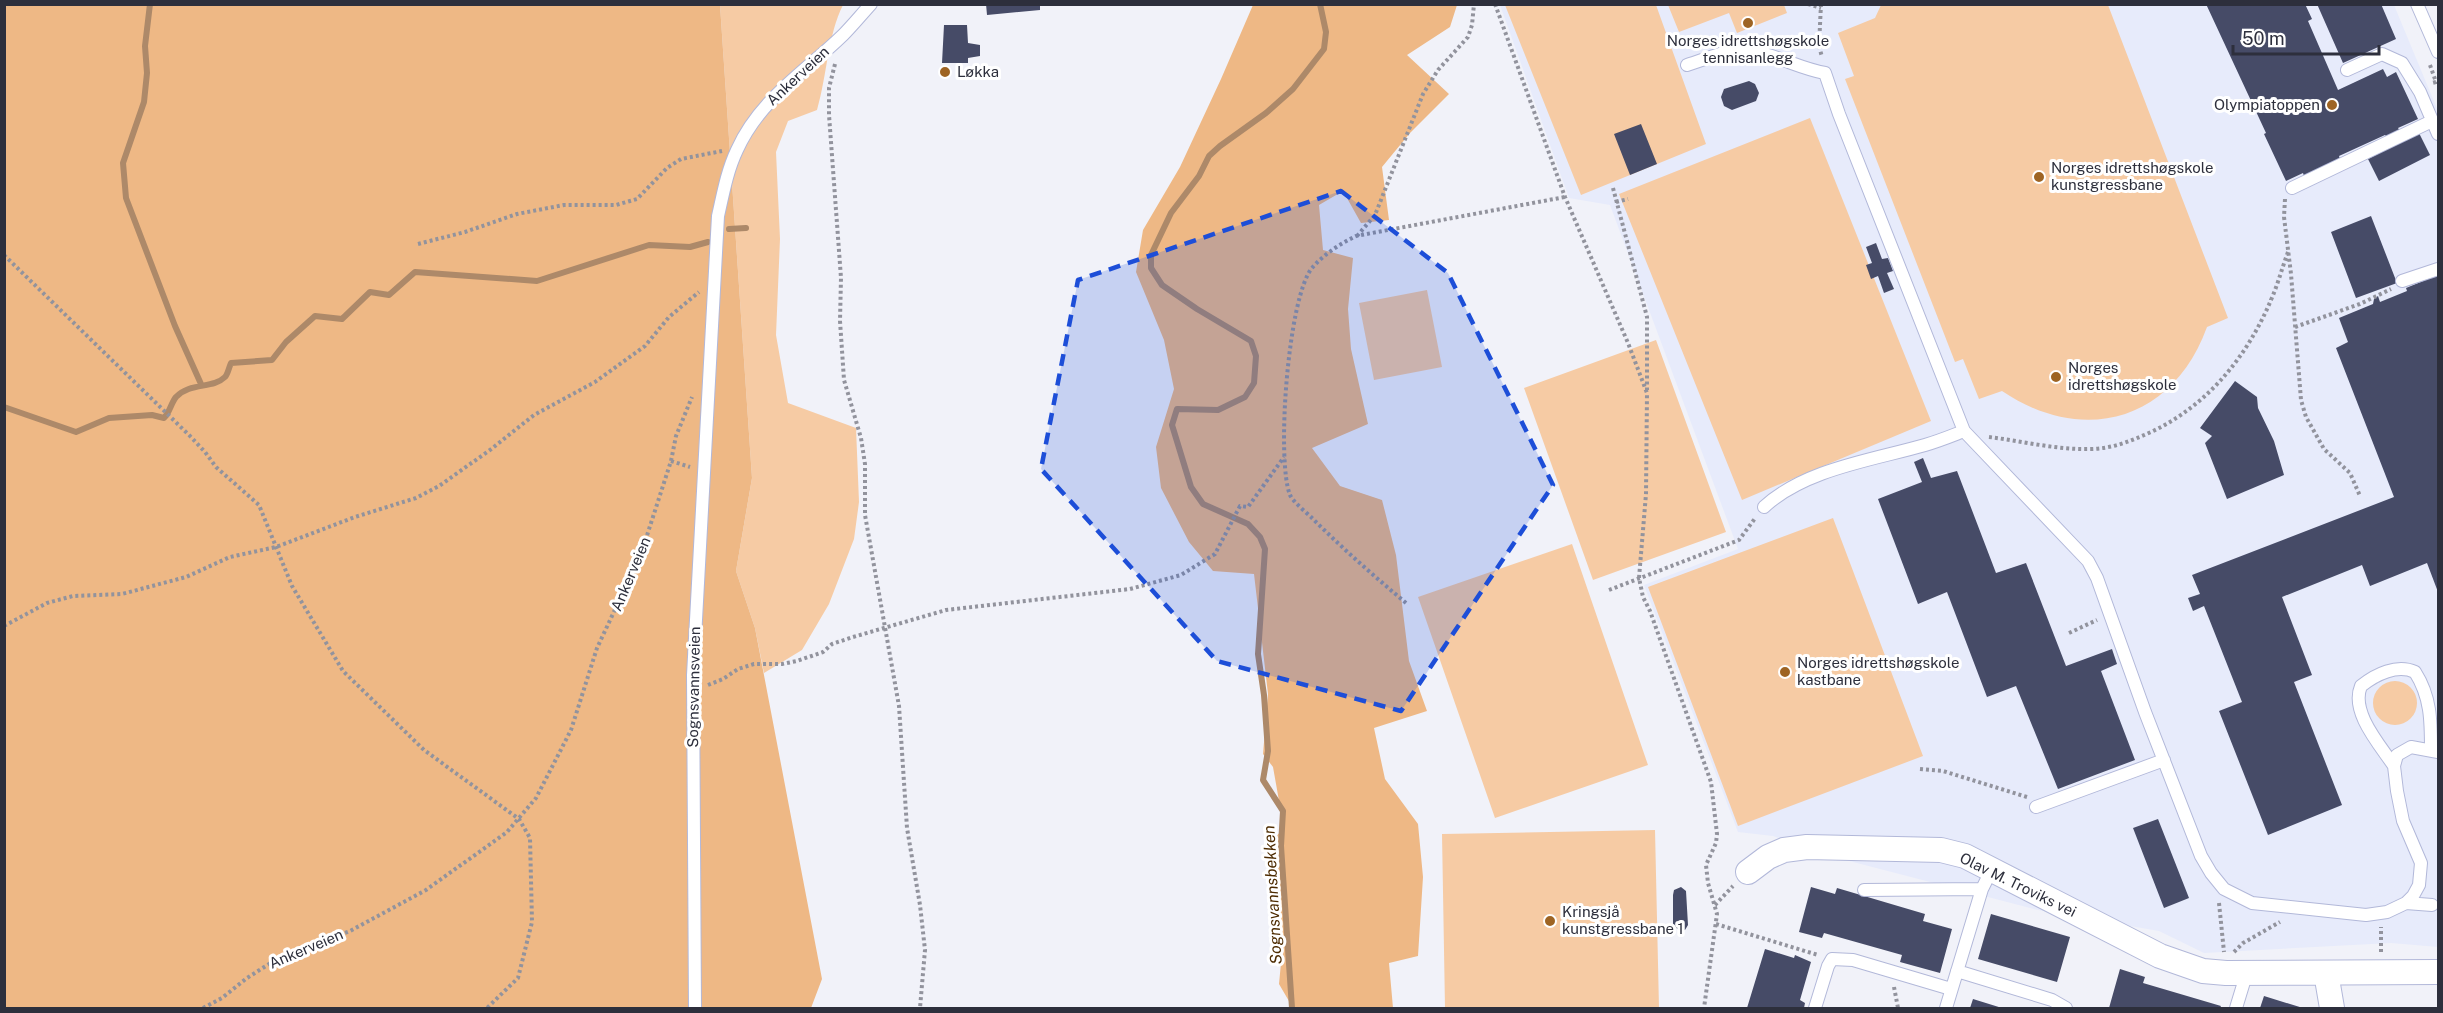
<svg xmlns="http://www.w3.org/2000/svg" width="2443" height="1013" font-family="'Public Sans',sans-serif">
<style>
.built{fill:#e7ebfb}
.green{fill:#f6cba4}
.forest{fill:#eeb885}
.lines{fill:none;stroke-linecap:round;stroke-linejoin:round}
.stream{stroke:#ad8969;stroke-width:6}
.building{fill:#464b67}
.lane-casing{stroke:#b2b8d9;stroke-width:14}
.street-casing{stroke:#b2b8d9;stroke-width:26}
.path{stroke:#92939d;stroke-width:4;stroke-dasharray:3 3;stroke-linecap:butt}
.lane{stroke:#fff;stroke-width:12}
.street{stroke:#fff;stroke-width:24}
.marked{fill:#1d4ed8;fill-opacity:0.2;stroke:#1d4ed8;stroke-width:4.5;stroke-dasharray:12 8;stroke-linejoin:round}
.poi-dot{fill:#9e6423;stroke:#fff;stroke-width:2}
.labels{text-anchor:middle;stroke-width:6;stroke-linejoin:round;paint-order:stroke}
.poi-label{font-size:15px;fill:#2d2f3c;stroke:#fff;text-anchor:start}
.street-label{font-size:15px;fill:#2d2f3c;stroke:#fff}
.water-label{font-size:16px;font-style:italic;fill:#4d2b01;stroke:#fff}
</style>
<rect width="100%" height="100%" fill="#f1f2f9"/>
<path class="built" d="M1500,5H2394L2438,111V947L2391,943L2204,953L2159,931L2038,910L1830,856L1773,836L1738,832L1644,585L1738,549L1610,205L1569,198Z"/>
<path class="green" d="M720,5H843C828,34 827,76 817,110L788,121L776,152L780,239L776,335L788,403L856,428L859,502L854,539L829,604L802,650L764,673L755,628L736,571L752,478Z
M1505,5H1656L1706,144L1581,195Z
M1668,5H1784L1787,13L1737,33L1729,13L1679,32Z
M1881,5H2108L2228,318L2207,327C2173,421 2083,446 2002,391L1979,399L1963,359L1955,362L1845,79L1854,76L1838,33L1875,18Z
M1810,118L1931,421L1742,500L1619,194Z
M1427,290L1442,367L1374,380L1359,303Z
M1656,340L1726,532L1593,580L1524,388Z
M1833,518L1923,756L1738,826L1648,587Z
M1572,544L1648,765L1495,818L1418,597Z
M2373 703a22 22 0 1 1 44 0a22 22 0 1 1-44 0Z
M1655,830L1659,1008H1445L1442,834Z"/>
<path class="forest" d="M5,5H720L752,478L736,571L755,628L822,979L811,1008H5Z
M1253,5H1457L1450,27L1407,55L1449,94L1410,133L1382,167L1389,220L1361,223L1343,191L1319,205L1323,250L1353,258L1348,309L1351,349L1368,424L1312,448L1340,486L1382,500L1396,555L1409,661L1427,711L1374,728L1385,779L1418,824L1423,877L1418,956L1389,963L1393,1008H1293L1279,984L1283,942L1269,842L1284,829L1273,767L1263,754L1268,694L1254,574L1213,571L1189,542L1161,488L1156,447L1174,389L1164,340L1136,272L1143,230L1180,167L1221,79Z"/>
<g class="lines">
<path class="stream" d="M150,4L145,46L147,73L144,102L123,163L126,198L175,326L201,384
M729,229L746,228
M4,407L76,432L109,418L152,415L164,418C170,412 171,403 176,397C190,382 213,389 225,377C228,374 229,367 231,363L272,360L286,342L315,316L342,319L370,292L389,295L415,272L537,281L649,245L690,247L708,242
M1292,1008L1281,846L1283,811L1263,780L1268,751L1264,695L1258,654L1265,549L1260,537L1248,524L1203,504L1191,487L1172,425L1177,409L1218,410L1245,397L1254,383L1256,356L1251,341L1197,309L1162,285L1151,268V255L1171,213L1199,176L1209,156L1220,146L1266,113L1293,89L1324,49L1326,32L1320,4"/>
</g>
<path class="building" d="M986,4H1040V10L987,15Z
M2206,4H2305L2312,19L2308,21L2338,90L2383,69L2387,77L2396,72L2418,119L2398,128L2400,131L2387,137L2385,135L2339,156L2340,159L2304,176L2303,173L2286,181L2264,134L2266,133Z
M2317,4H2381L2396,39L2343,63Z
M944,25H967L968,43L980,45V56L968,58V63H942Z
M1749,81L1755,84L1759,93L1756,101L1732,110L1724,106L1721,97L1724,89Z
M1641,124L1657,164L1630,175L1614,134Z
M2419,133L2430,155L2379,181L2368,159Z
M2371,216L2397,283L2356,298L2331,232Z
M1876,243L1882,259L1888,258L1893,271L1887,273L1894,289L1884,293L1878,276L1871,279L1866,265L1872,263L1866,247Z
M2438,275V592L2427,563L2370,586L2362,565L2282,597L2312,675L2294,682L2342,805L2268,835L2219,711L2242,702L2204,606L2193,611L2188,598L2200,594L2192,575L2394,497L2336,348L2348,342L2339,318L2373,304L2374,299L2378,296L2380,302L2407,291L2406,288Z
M2235,381L2257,397L2258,408L2274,441L2284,475L2227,499L2205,443L2212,436L2200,428Z
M1923,458L1931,478L1957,471L1996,573L2026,563L2066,666L2112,649L2117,664L2101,671L2135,760L2058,789L2016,686L1987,697L1947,592L1918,604L1878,499L1922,482L1914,462Z
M2158,819L2189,898L2164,908L2133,828Z
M1681,887L1686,891L1688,925L1685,930L1680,931L1673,925V895L1674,890Z
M1811,887L1835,894L1837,888L1925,914L1923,921L1952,929L1940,973L1900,962L1902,955L1824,933L1822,938L1799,932Z
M1991,914L2070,937L2057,982L1978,959Z
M1765,949L1794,958L1795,955L1811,962L1800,1000L1805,1003L1804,1008H1747Z
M2120,969L2145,977L2143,983L2221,1006L2220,1008H2109Z
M2264,996L2303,1008H2260Z
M1973,999L2002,1008H1970Z"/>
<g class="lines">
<defs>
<path id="lane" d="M2417,4L2438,52
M1687,65C1704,60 1725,50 1742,50C1772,52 1797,68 1825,73L1839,114L1964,431L2088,561L2097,578L2145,712L2201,856L2211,873L2224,889L2252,903L2366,915L2387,912L2406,903L2413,896L2419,885L2421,863L2403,821L2397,791L2394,766L2397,755L2411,747L2438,752
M2347,70L2382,54L2402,63L2420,92L2438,134
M2292,188L2432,121
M2402,281L2438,269
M1764,507C1805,469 1873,460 1925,445C1939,441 1951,436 1964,431
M2394,766C2380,745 2350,712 2361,686C2376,674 2397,664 2415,672C2431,697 2431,721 2431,750
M2036,807L2164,760
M1864,890L1982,889
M2406,903L2432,905
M1957,971L2052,1000L2066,1008
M695,1008L693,675L718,216C723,194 727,171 737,150C760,99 805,72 843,35C852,26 861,15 871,4
M1815,1008L1828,966L1832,959L1853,960L1951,989
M1946,1008L1982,889L1991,871
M2236,1008L2247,972"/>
<path id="street" d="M1748,872L1768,857L1784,850L1807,847L1941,850L1965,856L2160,956L2203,971L2226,973L2438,972
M2326,973L2332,1008"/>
</defs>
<use href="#lane" class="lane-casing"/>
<use href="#street" class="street-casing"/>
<path class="path" d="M1495,4L1565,197L1628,343L1647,393L1646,494L1639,578L1643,597L1650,611L1711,782L1717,834L1716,843L1706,865L1708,883L1717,914L1704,1008
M1808,4L1821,8
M1821,4L1819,46L1822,57
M835,64L829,88V115L841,278L840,321L844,380L861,438L865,464V515L899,706L907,828L920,905L925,950L920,1008
M2430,65L2436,82L2432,83
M1613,188L1647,317V390
M2285,199L2284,217L2291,274L2301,400L2306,417L2324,449L2350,473L2360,496
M1616,202L1628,199
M1357,236L1375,215L1423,94L1438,70L1468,37L1472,25L1474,4
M418,244L465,232L517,214L564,205H616L637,199L667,168L681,159L722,151
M4,255L190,436L205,452L216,467L259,505L292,586L343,671L424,750L519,819L530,838L532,922L518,978L487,1008
M2295,327L2360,304L2391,289
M1989,437C2022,441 2057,450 2089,449C2112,449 2131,441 2151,432C2207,406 2247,357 2271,300C2278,284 2282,268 2288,252
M671,461L690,467
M1609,590L1739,540L1756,517
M1406,603C1374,576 1342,548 1312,518C1305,511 1294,503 1290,495C1276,460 1288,297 1312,268C1324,254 1340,244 1356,236L1565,197
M4,626L47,603L73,596L122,594L186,577L230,557L276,547L355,517L416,498L439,486L490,450L534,415L595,382L645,346L669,317L699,292
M2069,633L2097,620
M708,685L723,679L738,669L754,664H782L797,661L823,652L832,644L853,637L946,610L1130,589L1181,575L1215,554L1240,506L1248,507L1284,457
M1920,769L1943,771L2027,797
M2219,903L2224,952
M1715,905L1733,886
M1716,924L1818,955
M2234,952L2243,943L2280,922
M2381,952V927
M1894,987L1898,1008
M203,1008L222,998L247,978L280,957L350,931L426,890L507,832L536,798L571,730L597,648L641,554L671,461L676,436L692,397"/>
<use href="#lane" class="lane"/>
<use href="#street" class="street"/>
</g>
<path class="marked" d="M1341,191L1448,273L1553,485L1401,711L1217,661L1041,469L1078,280Z"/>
<g class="poi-dot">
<circle cx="1748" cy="23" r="6"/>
<circle cx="945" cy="72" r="6"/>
<circle cx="2332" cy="105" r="6"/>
<circle cx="2039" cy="177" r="6"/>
<circle cx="2056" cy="377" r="6"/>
<circle cx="1785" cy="672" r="6"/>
<circle cx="1550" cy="921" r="6"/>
</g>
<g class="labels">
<g class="poi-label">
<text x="1748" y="46" text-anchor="middle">Norges idrettshøgskole<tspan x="1748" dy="17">tennisanlegg</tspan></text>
<text x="957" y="77">Løkka</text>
<text x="2320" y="110" text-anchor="end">Olympiatoppen</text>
<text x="2051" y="173">Norges idrettshøgskole<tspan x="2051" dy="17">kunstgressbane</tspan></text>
<text x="2068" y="373">Norges<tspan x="2068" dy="17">idrettshøgskole</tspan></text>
<text x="1797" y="668">Norges idrettshøgskole<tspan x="1797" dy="17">kastbane</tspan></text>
<text x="1562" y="917">Kringsjå<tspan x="1562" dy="17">kunstgressbane 1</tspan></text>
</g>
<g class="street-label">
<text transform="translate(798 76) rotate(-43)" y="5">Ankerveien</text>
<text transform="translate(631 574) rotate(-67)" y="5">Ankerveien</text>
<text transform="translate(694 687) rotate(-89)" y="5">Sognsvannsveien</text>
<text transform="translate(2018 885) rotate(26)" y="5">Olav M. Troviks vei</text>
<text transform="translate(306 949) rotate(-23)" y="5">Ankerveien</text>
</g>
<g class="water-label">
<text transform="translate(1272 895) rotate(-93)" y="6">Sognsvannsbekken</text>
</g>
</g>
<rect width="2443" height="1013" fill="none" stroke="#2d2f3c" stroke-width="12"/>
<path d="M2233 45v9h146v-9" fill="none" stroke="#2d2f3c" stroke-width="3"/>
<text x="2242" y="45" font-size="18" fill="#2d2f3c" stroke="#ffffff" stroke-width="4.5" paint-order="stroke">50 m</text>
</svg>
